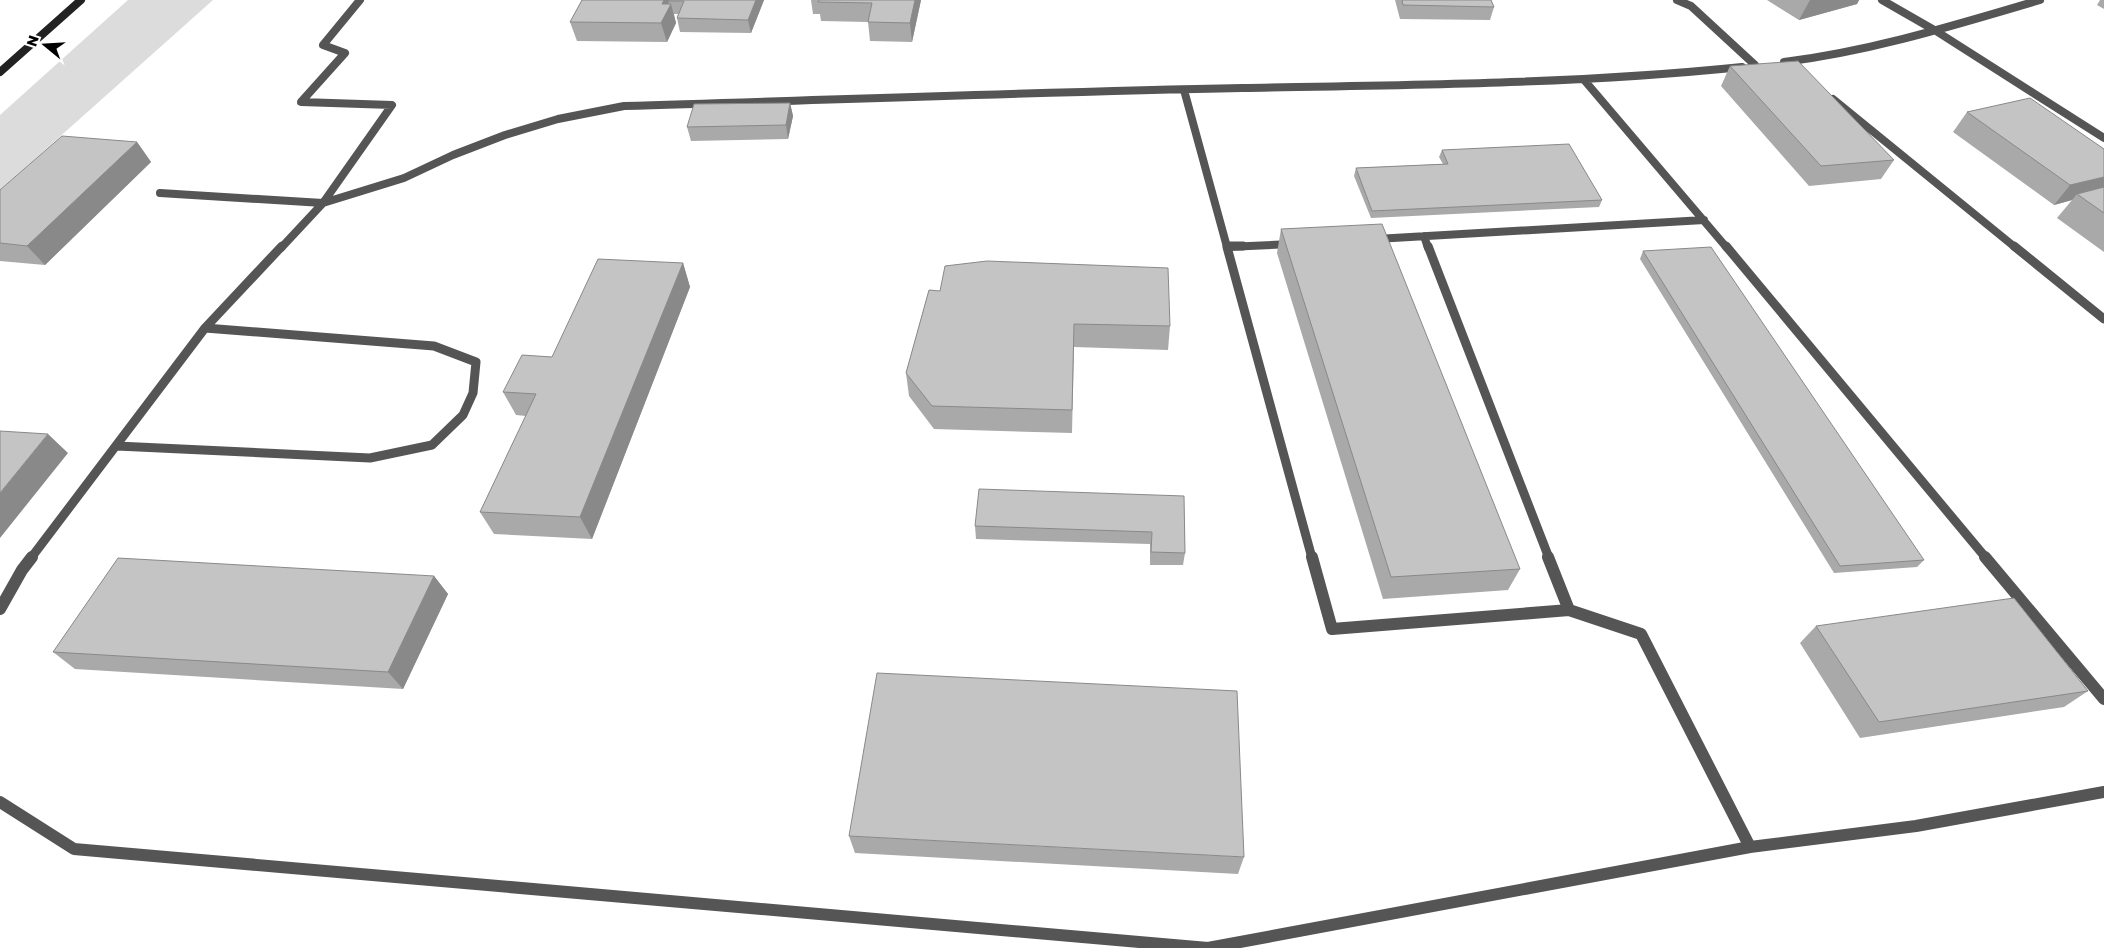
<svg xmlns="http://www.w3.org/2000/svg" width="2104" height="948" font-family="'Golos Text',sans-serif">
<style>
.green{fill:#dcdcdc}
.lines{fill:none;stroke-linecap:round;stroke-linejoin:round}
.lane-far2{stroke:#555;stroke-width:8}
.lane-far1{stroke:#555;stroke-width:9}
.lane{stroke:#555;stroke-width:12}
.secondary{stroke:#222;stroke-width:8}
.wall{fill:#a9a9a9}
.shaded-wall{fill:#898989}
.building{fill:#c4c4c4;stroke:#898989}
</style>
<rect width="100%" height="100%" fill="#fff"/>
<path class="green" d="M128,0H213L0,190V115Z"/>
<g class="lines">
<path class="lane-far2" d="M1677,0L1691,6L1755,65
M1882,0L1936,31L2104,138
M1784,62C1872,51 1955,25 2040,0
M1585,81L1727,248
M1184,90L1227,247L1291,244
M1833,99L2016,248
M160,193L323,203L392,105L301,102L345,53L323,45L360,0
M1424,236L1428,248
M1376,239L1704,220
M281,248L323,203L404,178L453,155L505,135L558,119L624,106C830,100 1036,92 1242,88C1409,85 1576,84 1742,67"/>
<path class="lane-far1" d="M1227,246H1243
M1428,246L1549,558
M1726,246L1986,558
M2014,246L2104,319
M1227,247L1312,558
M117,446L370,458L432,445L463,415L473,393L476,362L434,346L205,328
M31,558L205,328L282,246"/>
<path class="lane" d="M1312,557L1332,629L1569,610
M1548,557L1569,610L1641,634L1750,847
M1985,557L2104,699
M0,609L22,570L32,557
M0,802L74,849L1208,948L1750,847L1916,826L2104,792"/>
<path class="secondary" d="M0,72L81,0"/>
</g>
<path class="wall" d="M582,0H764L751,33L680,32L677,18L678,14H674L676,23L667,42L577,41L570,22Z
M811,0H921L912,42L870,41L868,22L821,21L820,14H813Z
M1395,0H1491L1494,7L1490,20L1400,19Z
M1767,0H1859L1857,4L1799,20Z
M2100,0H2104V9L2097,5Z
M1730,66L1894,160L1881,179L1809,186L1721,86Z
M790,103L793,116L788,139L691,141L687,127Z
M1967,112L2104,149V252L2057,218L2072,200L2054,205L1953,132Z
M137,142L151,162L45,265L0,261V190Z
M1442,150L1602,200L1599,207L1371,218L1354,176L1356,168L1443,164L1439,157Z
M1281,229L1520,569L1508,590L1383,599L1277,253Z
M1643,251L1924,560L1917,567L1834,573L1640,259Z
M683,263L690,287L592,539L494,534L480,512L526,416L516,415L503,392Z
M929,290L1170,326L1168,350L1074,347L1072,433L934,429L909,396L906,373Z
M1184,496L1185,553L1183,565H1150V544L976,539L975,526Z
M434,576L448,594L403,689L75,669L53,652Z
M1816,626L2088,691L2064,707L1860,738L1800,643Z
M849,836L1244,857L1238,874L855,853Z"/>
<path class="shaded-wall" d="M664,0H677L668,1L670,6L671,4L676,23L667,42L661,23L662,4Z
M756,0H764L751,33L748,20Z
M915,0H921L912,42L910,23Z
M1810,0H1859L1857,4L1799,20Z
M790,103L793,116L788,139L786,125Z
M137,142L151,162L45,265L27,246Z
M2104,177V192L2077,194L2072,200L2054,205L2070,185Z
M683,263L690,287L592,539L580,517Z
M48,434L68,453L0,538V493Z
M434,576L448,594L403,689L388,672Z"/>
<path class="building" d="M582,0H664L662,4H671L661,23L570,22Z
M669,0H756L748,20L677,18L684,1H668Z
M819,0H915L910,23L868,22L872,3L818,2Z
M1402,0H1491L1494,7L1403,5Z
M1798,61L1894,160L1821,166L1730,66Z
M2030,98L2104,149V177L2070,185L1967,112Z
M790,103L786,125L687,127L694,104Z
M62,136L137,142L27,246L0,243V190Z
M1569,144L1602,200L1372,211L1356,168L1448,164L1442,150Z
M2104,187V213L2077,194Z
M1382,224L1520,569L1391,577L1281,229Z
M1711,247L1924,560L1840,566L1643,251Z
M598,259L683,263L580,517L480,512L536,394L503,392L522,355L552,357Z
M987,261L1168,268L1170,326L1074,324L1072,410L932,406L906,373L929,290L940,291L945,266Z
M0,431L48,434L0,493Z
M979,489L1184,496L1185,553L1151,552L1152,532L975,526Z
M118,558L434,576L388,672L53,652Z
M2014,598L2088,691L1879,722L1816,626Z
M877,673L1237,691L1244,857L849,836Z"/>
<g transform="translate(45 45) rotate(288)" stroke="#ffffff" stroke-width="4" paint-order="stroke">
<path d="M0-4L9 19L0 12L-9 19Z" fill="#000000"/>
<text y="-8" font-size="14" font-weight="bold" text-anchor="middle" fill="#000000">N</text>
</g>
</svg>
